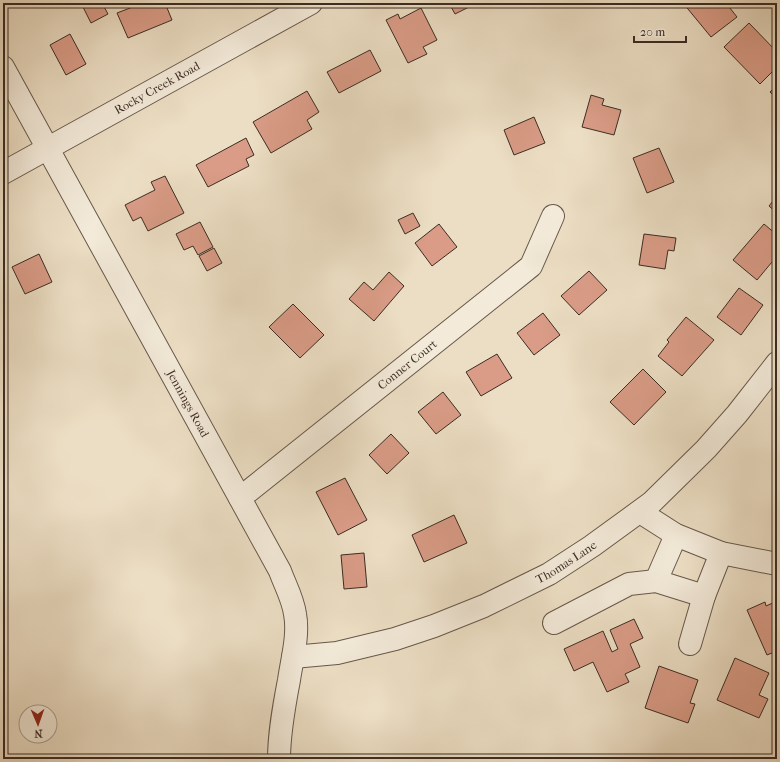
<svg xmlns="http://www.w3.org/2000/svg" width="780" height="762" font-family="'IM FELL French Canon',serif">
<style>
.building{fill:#da9c87;stroke:#3b2c23}
.lines{fill:none;stroke-linecap:round;stroke-linejoin:round}
.minor-casing{stroke:#67584b;stroke-width:24}
.minor{stroke:#f3ead9;stroke-width:22}
.labels{text-anchor:middle;stroke-width:3;stroke-linejoin:round;paint-order:stroke}
.street-label{font-size:12px;fill:#3b2c23;stroke:#f3ead9}
</style>
<rect width="100%" height="100%" fill="#ecdec4"/>
<filter id="stains"><feTurbulence type="fractalNoise" baseFrequency=".005" numOctaves="4"/><feColorMatrix values="0 0 0 0 .2 0 0 0 0 .09 0 0 0 0 .02 0 0 0 .5 -.17"/></filter>
<radialGradient id="worn" r=".72"><stop offset=".6" stop-color="#630" stop-opacity="0"/><stop offset="1" stop-color="#630" stop-opacity=".3"/></radialGradient>
<path class="building" d="M81,3H102L108,14L91,23Z
M143,3H165L172,20L128,38L117,13Z
M449,3H477L455,14Z
M683,3H726L737,17L711,37Z
M421,8L437,40L423,47L427,54L408,63L386,20L398,14L400,19Z
M749,23L777,52V67L760,84L724,47Z
M70,34L86,64L66,75L50,45Z
M370,50L381,71L339,93L327,72Z
M777,85V99L770,92Z
M307,91L319,112L307,120L312,129L271,153L253,122Z
M591,95L604,99L602,105L621,110L614,135L582,127Z
M534,117L545,143L514,155L504,130Z
M246,138L254,155L246,159L249,166L208,187L196,165Z
M659,148L674,182L647,193L633,158Z
M165,176L184,213L148,231L141,217L133,221L125,205L155,190L151,182Z
M777,196V213L769,206Z
M413,213L420,226L405,234L398,220Z
M200,222L213,247L198,255L193,246L184,250L176,234Z
M439,224L457,247L432,266L415,243Z
M764,224L777,235V256L757,280L733,260Z
M644,234L676,238L674,251L668,250L665,269L639,265Z
M214,248L222,263L207,271L199,256Z
M39,254L52,282L25,294L12,267Z
M589,271L607,290L579,315L561,296Z
M389,272L404,286L374,321L349,299L364,282L373,290Z
M739,288L763,305L741,335L717,317Z
M293,304L324,335L300,358L269,327Z
M543,313L560,335L534,355L517,333Z
M686,317L714,340L682,376L658,356L669,342L667,340Z
M497,354L512,378L481,396L466,372Z
M643,369L666,392L634,425L610,402Z
M443,392L461,415L436,434L418,412Z
M391,434L409,453L387,474L369,455Z
M345,478L367,520L338,535L316,492Z
M454,515L467,543L424,562L412,535Z
M364,553L367,587L344,589L341,555Z
M777,601V651L767,655L747,610L765,602L766,606Z
M634,619L643,638L630,644L640,667L625,674L629,682L607,692L593,662L574,671L564,649L603,631L612,652L618,649L610,630Z
M735,658L769,673L759,695L768,699L759,718L717,700Z
M659,666L698,680L690,703L695,704L688,723L645,708Z"/>
<g class="lines">
<defs>
<g id="minor">
<path id="s1" d="M3,67L280,571C285,585 293,599 295,614C299,635 292,659 289,680C284,706 279,733 279,759"/>
<path id="s2" d="M3,173L311,3"/>
<path id="s3" d="M240,498L531,266L553,216"/>
<path d="M640,512L676,535L721,553L777,564"/>
<path d="M656,581L676,535"/>
<path d="M554,623L629,584L656,581L704,596"/>
<path d="M690,644L704,596L721,553"/>
<path id="s4" d="M293,657L337,653L395,639L434,626L484,606L549,574L592,546L651,503L706,449L737,414L777,363"/>
</g>
</defs>
<use href="#minor" class="minor-casing"/>
<use href="#minor" class="minor"/>
</g>
<g class="labels">
<g class="street-label">
<text dy="4" stroke="none"><textPath href="#s2" startOffset="176">Rocky Creek Road</textPath></text>
<text dy="4" stroke="none"><textPath href="#s3" startOffset="214">Conner Court</textPath></text>
<text dy="4" stroke="none"><textPath href="#s1" startOffset="384">Jennings Road</textPath></text>
<text dy="4" stroke="none"><textPath href="#s4" startOffset="292">Thomas Lane</textPath></text>
</g>
</g>
<rect width="780" height="762" fill="none" stroke="#ecdec4" stroke-width="16"/>
<rect x="4" y="4" width="772" height="754" fill="none" stroke="#3b2c23" stroke-width="2"/>
<rect x="8" y="8" width="764" height="746" fill="none" stroke="#3b2c23"/>
<g transform="translate(38 724) rotate(178)"><circle r="19" fill="#f3ead9" stroke="#a99e90"/>
<path d="M0-3L7 15L0 10L-7 15Z" fill="#8f2418"/>
<text y="-6" font-size="11" font-weight="bold" text-anchor="middle" fill="#3b2c23">N</text>
</g>
<path d="M634 36v6h52v-6" fill="none" stroke="#3b2c23" stroke-width="2"/>
<text x="640" y="36" font-size="12" fill="#3b2c23" stroke="#f3ead9" stroke-width="3" paint-order="stroke">20 m</text>
<rect width="100%" height="100%" filter="url(#stains)"/>
<rect width="100%" height="100%" fill="url(#worn)"/>
</svg>
